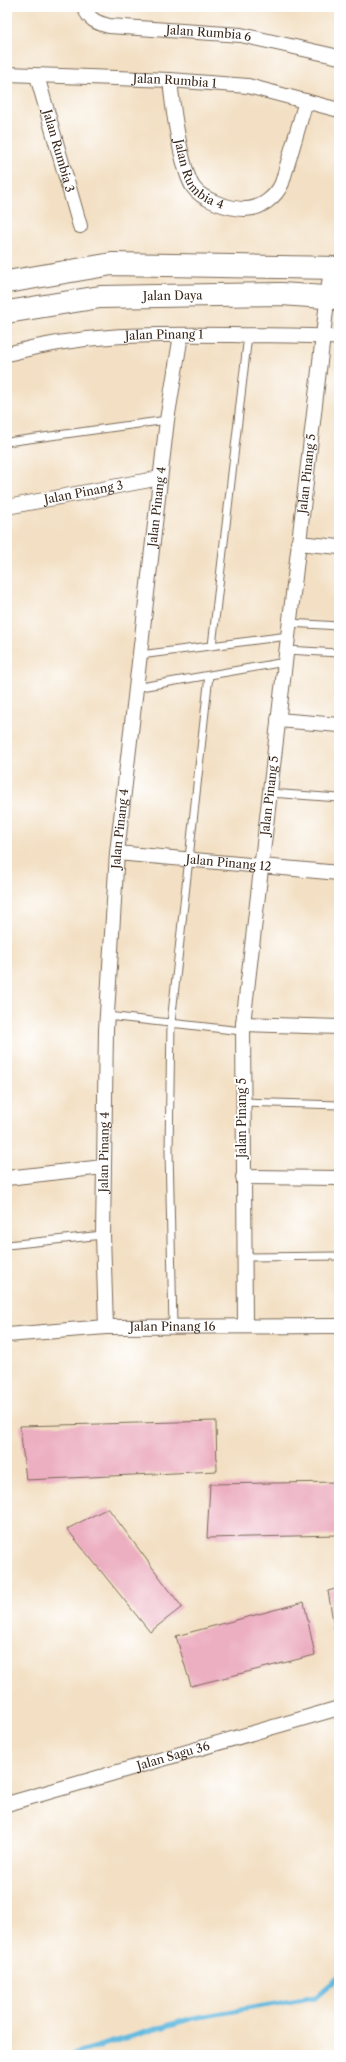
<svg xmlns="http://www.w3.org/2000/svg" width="346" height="2062" font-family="'Libre Caslon Text',serif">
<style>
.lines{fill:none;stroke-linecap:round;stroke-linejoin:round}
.stream{stroke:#62b9df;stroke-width:5}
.building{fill:#ecaec1}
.lane-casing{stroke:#7b6a58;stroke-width:9}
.street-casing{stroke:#7b6a58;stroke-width:16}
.primary-casing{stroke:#7b6a58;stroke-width:24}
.lane{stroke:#fff;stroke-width:7}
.street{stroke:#fff;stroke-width:14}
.primary{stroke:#fff;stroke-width:22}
.labels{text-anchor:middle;stroke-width:4;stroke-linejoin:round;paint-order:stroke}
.street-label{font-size:12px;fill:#3b2a1e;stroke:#fff}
</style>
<rect width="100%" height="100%" fill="#fff"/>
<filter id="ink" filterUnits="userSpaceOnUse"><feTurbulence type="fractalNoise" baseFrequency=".025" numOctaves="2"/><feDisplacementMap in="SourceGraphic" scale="8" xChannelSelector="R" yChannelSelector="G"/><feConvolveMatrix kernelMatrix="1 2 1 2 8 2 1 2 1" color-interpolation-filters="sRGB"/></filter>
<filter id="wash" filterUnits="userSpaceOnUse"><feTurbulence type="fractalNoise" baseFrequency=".012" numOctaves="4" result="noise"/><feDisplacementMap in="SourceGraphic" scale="16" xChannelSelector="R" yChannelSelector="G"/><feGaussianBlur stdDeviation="0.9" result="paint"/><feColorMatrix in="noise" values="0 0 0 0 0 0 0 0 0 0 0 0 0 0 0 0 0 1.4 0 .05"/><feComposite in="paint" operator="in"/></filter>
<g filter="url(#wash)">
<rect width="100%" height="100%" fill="#f3e0c4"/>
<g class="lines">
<path class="stream" d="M69,2055L193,2018L316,1997L339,1977"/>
</g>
<g id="blocks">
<path class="building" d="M216,1421L217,1471L26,1480L20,1426Z
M338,1482V1535L207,1538L210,1484Z
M108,1508L182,1607L150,1632L67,1529Z
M339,1588V1645H337L328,1591Z
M304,1602L315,1655L191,1686L176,1636Z"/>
</g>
</g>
<g filter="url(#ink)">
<use href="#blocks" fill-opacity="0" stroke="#7b6a58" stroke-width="1"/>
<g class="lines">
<defs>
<path id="lane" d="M7,442L167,420
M289,623L339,626
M212,646L248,335
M286,650L339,653
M140,655L288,636
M135,688L285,662
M270,793L339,798
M107,1016L242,1031
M242,1102L339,1105
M7,1245L103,1235
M244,1257L339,1256
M173,1326L169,1151L171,1023L209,675"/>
<g id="street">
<path id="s1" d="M84,7C89,20 97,23 109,26L241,35L339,57"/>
<path id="s2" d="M7,74L170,80L248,86L339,110"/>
<path id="s3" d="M37,76L80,226"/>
<path id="s4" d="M170,80C173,110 177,138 185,167C187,174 189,181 193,187C202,200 229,209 245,209C261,209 276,197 282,183L306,101"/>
<path id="s5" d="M7,354C84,333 154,334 233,335C268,336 304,334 339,338"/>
<path id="s6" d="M7,507L160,478"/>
<path d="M298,543L339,547"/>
<path d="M278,720L339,725"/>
<path id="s7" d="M117,853L339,873"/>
<path d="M243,1024L339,1027"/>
<path d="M243,1177L339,1178"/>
<path d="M7,1178L103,1167"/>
<path id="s8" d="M245,1326L243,1024L331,267"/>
<path id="s9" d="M106,1327L103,1235L106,1030L117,853L167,420L181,335"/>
<path id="s10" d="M7,1335L106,1327L339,1326"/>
<path id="s11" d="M7,1804L339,1708"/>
</g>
<g id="primary">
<path d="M7,282L112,264L339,268"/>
<path id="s12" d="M7,312L100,297L281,294L339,298"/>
</g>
</defs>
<use href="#lane" class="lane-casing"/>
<use href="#street" class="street-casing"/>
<use href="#primary" class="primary-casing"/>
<use href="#lane" class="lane"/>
<use href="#street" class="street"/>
<use href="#primary" class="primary"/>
</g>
</g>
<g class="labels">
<g class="street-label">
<text dy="4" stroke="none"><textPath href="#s1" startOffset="133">Jalan Rumbia 6</textPath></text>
<text dy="4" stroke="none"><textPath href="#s2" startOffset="168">Jalan Rumbia 1</textPath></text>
<text dy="4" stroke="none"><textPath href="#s3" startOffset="78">Jalan Rumbia 3</textPath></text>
<text dy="4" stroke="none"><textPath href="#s4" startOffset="103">Jalan Rumbia 4</textPath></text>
<text dy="4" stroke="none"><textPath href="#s12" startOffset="167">Jalan Daya</textPath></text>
<text dy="4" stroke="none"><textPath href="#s5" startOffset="159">Jalan Pinang 1</textPath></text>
<text dy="4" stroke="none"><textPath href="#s8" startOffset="856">Jalan Pinang 5</textPath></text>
<text dy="4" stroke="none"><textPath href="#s6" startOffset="78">Jalan Pinang 3</textPath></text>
<text dy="4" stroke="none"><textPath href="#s9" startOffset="823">Jalan Pinang 4</textPath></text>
<text dy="4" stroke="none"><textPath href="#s8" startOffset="532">Jalan Pinang 5</textPath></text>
<text dy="4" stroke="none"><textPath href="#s9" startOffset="499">Jalan Pinang 4</textPath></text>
<text dy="4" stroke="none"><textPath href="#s7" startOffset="112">Jalan Pinang 12</textPath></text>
<text transform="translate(242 1118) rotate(-90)" y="4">Jalan Pinang 5</text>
<text dy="4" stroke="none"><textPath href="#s9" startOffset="175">Jalan Pinang 4</textPath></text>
<text dy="4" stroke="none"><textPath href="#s10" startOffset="166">Jalan Pinang 16</textPath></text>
<text dy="4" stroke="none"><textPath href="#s11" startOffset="173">Jalan Sagu 36</textPath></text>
</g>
</g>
<rect width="346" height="2062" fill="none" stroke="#fff" stroke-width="24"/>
</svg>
